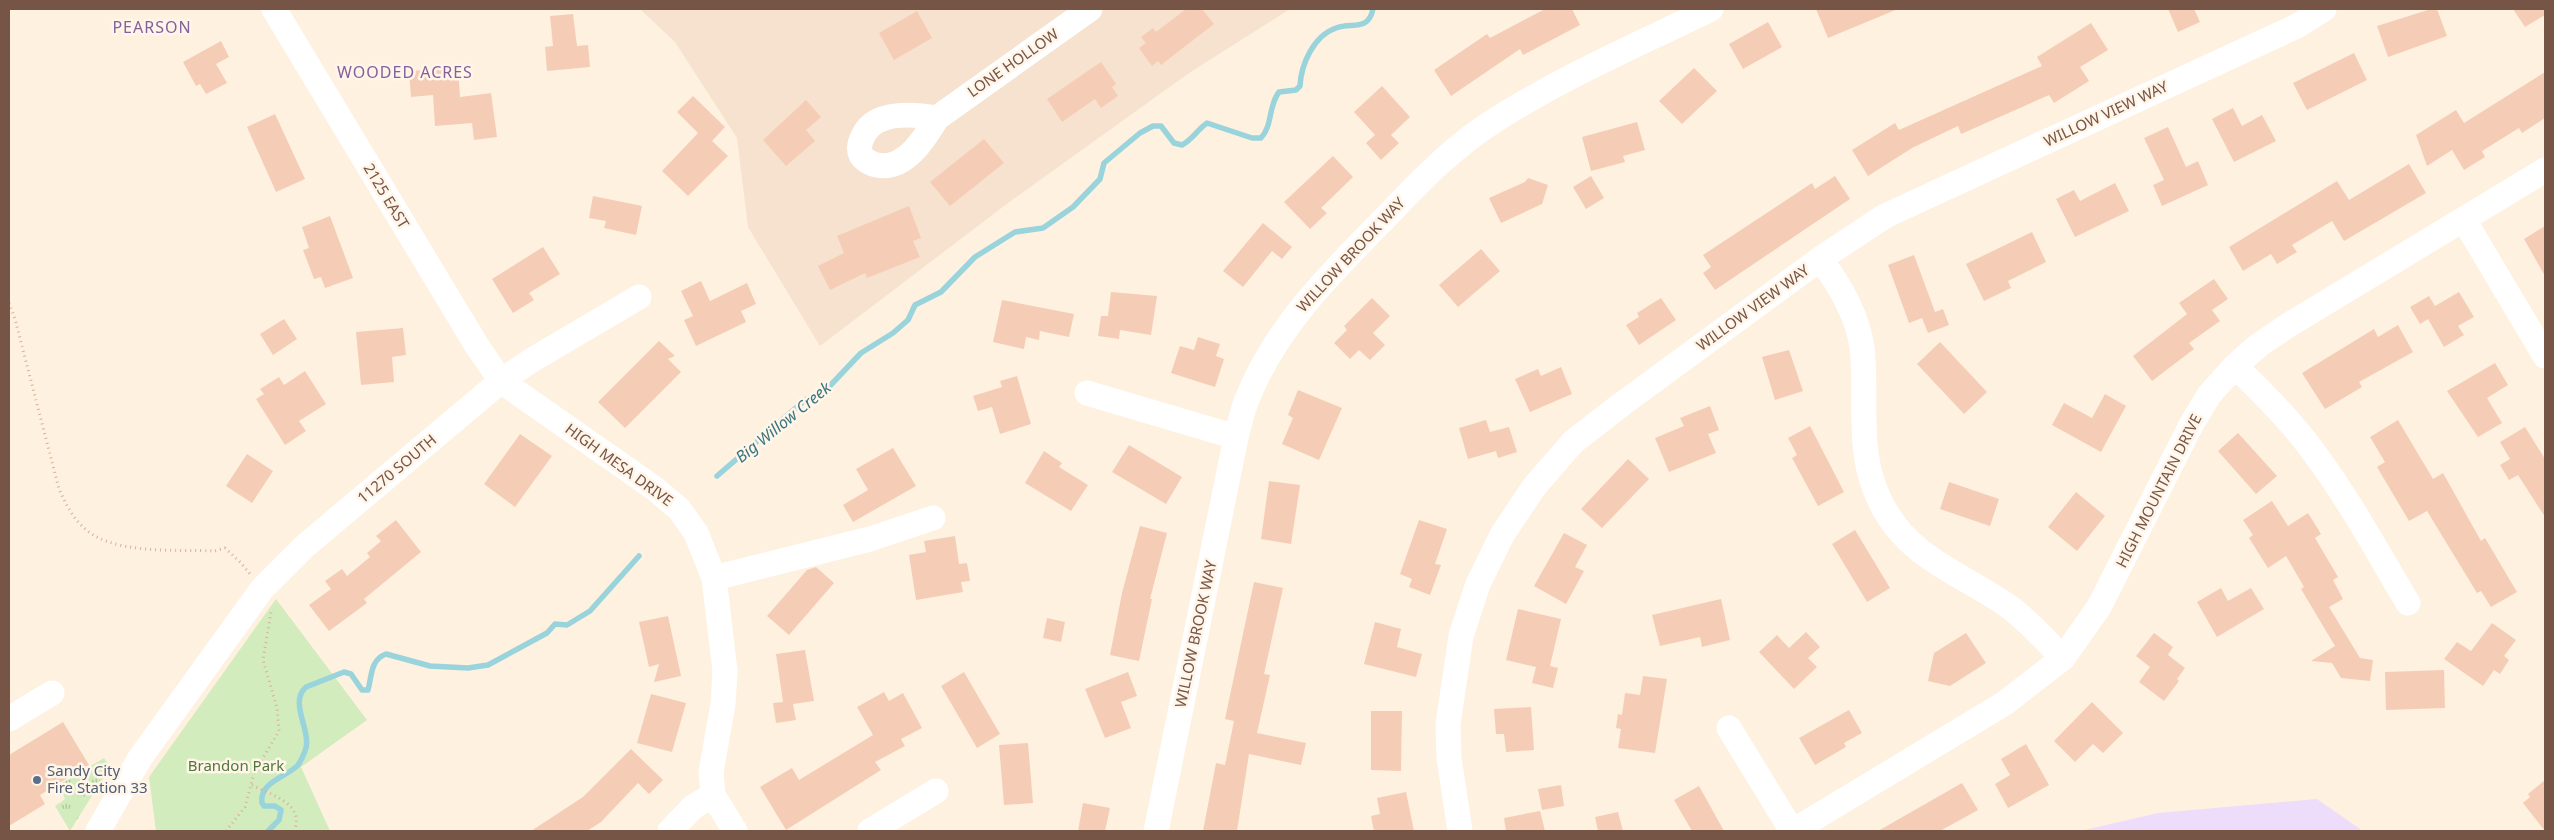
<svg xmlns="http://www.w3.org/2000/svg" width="2554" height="840" font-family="'Noto Sans',sans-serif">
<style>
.residential{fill:#f6e2ce}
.education{fill:#eeddfa}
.grass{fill:url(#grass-tufts)}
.park{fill:#d2ecbe}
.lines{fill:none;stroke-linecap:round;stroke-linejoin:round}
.stream{stroke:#99d3db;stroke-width:5.5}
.building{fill:#f5cdb6}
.path{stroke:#dab099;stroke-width:3;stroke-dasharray:1 4;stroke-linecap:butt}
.minor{stroke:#fff;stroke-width:25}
.service-dot{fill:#5c6f8a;stroke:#fff5e8;stroke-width:2}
.labels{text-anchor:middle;stroke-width:5;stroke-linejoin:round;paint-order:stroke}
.street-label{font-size:15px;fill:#775546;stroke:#fff5e8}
.park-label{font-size:15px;fill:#4f783a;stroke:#fff5e8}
.service-label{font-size:15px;fill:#4e5e75;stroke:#fff5e8;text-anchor:start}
.neighbourhood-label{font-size:16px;letter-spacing:1px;fill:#85609b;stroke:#fff5e8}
.water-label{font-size:16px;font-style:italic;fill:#38757e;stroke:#fff5e8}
</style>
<defs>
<pattern id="grass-tufts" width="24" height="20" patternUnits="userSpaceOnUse" patternTransform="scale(1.25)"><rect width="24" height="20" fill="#d2ecbe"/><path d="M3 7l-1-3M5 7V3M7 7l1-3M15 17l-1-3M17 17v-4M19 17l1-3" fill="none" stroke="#afc29c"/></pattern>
</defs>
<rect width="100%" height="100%" fill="#fef1e0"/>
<path class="residential" d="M640,9H1290L1189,73L1008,203L820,346L748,227L737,138L675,42Z"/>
<path class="education" d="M2317,799L2363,831H2080L2158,813Z"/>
<path class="grass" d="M104,758L110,767L70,831L55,806L65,799L59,785Z"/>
<path class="park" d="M276,599L367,720L301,767L330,831H156L149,777Z"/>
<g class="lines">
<path class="stream" d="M717,476L805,400L825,391L861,353L893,333L908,320L915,305L941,292L975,257L1015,232L1043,228L1073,207L1100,179L1104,163L1140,133L1153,126H1161L1174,143L1182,145C1193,139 1197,130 1207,123L1252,138H1261C1273,125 1268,106 1279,92L1296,90L1300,86C1301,65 1313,36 1336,28C1352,22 1368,32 1373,9
M268,831L279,820L281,810L275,806H264L262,803C259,782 287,777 298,765C301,761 303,756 305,751C313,732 288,703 306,687L344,672L351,674L362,690H368C372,676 370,660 386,654L430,666L468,668L488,665L547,633L555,624L567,625L590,611L639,556"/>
</g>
<path class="building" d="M1186,9H1202L1214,24L1161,65L1158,61L1152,66L1139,48L1146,43L1141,37L1153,28L1156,32Z
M1545,9H1572L1580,25L1523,55L1520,49L1451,96L1434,70L1487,34L1490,38Z
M1816,9H1898L1828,38Z
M2168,9H2194L2200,22L2178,32Z
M2431,9H2437L2447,36L2388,57L2377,26Z
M2513,9H2545V15L2525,27Z
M917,11L932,38L894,60L879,33Z
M573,14L577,46L588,45L590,67L547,71L545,47L553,46L550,16Z
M1768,22L1782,47L1743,69L1729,44Z
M2091,23L2108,50L2080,67L2089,81L2054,103L2049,95L1961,134L1958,126L1912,148L1868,176L1852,150L1895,123L1899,130L2042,66L2037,57Z
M221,41L229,57L216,64L227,83L206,94L200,84L196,86L183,62Z
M2354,53L2367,80L2307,110L2293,83Z
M1101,62L1116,84L1112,87L1118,96L1101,108L1095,99L1062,122L1047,99Z
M458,68L460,97L491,93L497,137L474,140L472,123L435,126L433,95L411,97L409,71Z
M1694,68L1717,91L1682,124L1659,101Z
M2545,72V118L2522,133L2519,128L2482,151L2485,157L2464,170L2452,150L2427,166L2416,135L2456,110L2464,123Z
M1382,86L1410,117L1391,135L1399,143L1381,160L1366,143L1375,135L1354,112Z
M693,96L725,127L712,141L728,156L688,196L662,171L698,133L677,112Z
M806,100L821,117L806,130L815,141L786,166L763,140Z
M2233,108L2242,126L2262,115L2276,141L2234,162L2212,119Z
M275,114L305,179L276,192L247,127Z
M1637,122L1645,150L1623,156L1625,162L1591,171L1582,137Z
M2168,127L2186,167L2198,161L2208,185L2162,206L2153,185L2164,180L2144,138Z
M984,139L1004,163L950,206L930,182Z
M1333,156L1353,177L1321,208L1327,213L1310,229L1284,202Z
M2409,164L2426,193L2344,241L2332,221L2292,245L2297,252L2277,264L2271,254L2243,271L2229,247L2337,181L2349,200Z
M1591,176L1604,198L1586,209L1573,187Z
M1835,176L1850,199L1715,290L1703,273L1711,267L1703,255L1812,183L1815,189Z
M1528,178L1548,185L1542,204L1501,223L1489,198L1525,182Z
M2115,183L2129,211L2075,237L2056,199L2074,190L2080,201Z
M593,196L642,206L636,235L604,228L606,221L589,218Z
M909,206L921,238L913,241L920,257L867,278L865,273L830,290L818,266L844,253L837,236Z
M330,216L353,278L325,288L321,277L314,279L303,250L309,248L302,227Z
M1263,223L1292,247L1282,259L1272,251L1243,287L1223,271Z
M2545,226V276L2524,239Z
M2032,232L2046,262L2008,281L2011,288L1984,301L1966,264Z
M543,247L560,274L529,293L534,300L513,313L492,279Z
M1481,249L1500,271L1458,307L1439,285Z
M1914,255L1935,312L1943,309L1949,325L1928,333L1922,318L1909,323L1888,265Z
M2214,279L2228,299L2212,310L2220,321L2189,343L2194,349L2152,381L2133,356L2187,314L2179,303Z
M701,281L710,301L747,283L756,304L741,311L746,322L696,346L684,320L693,316L681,291Z
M1111,292L1157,296L1151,335L1120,330L1119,339L1098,336L1101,316H1108Z
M2459,292L2474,317L2458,326L2464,335L2444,347L2428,319L2420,324L2410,307L2429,296L2435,306Z
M1372,298L1390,316L1373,333L1385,345L1370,360L1359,350L1350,359L1334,343L1347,330L1344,326Z
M1661,298L1676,320L1639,345L1626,325L1639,317L1637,313Z
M1002,300L1074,314L1069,337L1040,331L1039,340L1026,337L1024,349L993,342Z
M284,319L297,339L273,355L260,334Z
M2398,325L2413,352L2359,382L2362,387L2325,409L2302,373L2374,329L2378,337Z
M403,328L406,355L392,357L394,382L361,385L356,332Z
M1198,337L1220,344L1216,356L1224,359L1215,387L1171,373L1180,346L1194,350Z
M659,341L675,356L668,359L681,372L625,428L598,402Z
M1940,342L1987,392L1964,414L1917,364Z
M1789,350L1803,391L1775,400L1762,357Z
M2495,363L2508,385L2487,398L2502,423L2478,437L2447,391Z
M1561,367L1572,394L1530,412L1515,379L1538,369L1541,376Z
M305,371L326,404L299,421L306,431L285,445L256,399L264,394L260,389L279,377L284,385Z
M1017,376L1031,424L1000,434L992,407L978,411L973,396L1002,387L1000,381Z
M1298,390L1342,408L1319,460L1282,444L1293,418L1288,415Z
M2105,394L2126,406L2101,452L2052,425L2064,403L2092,418Z
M1710,406L1719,430L1708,434L1716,453L1669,472L1655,438L1684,426L1680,418Z
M1486,420L1490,432L1509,427L1517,452L1498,458L1496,451L1468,459L1459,428Z
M2398,420L2433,479L2443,473L2481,541L2485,538L2517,592L2491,607L2481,591L2477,593L2427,511L2409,521L2377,467L2385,462L2370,437Z
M1810,426L1844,492L1818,506L1792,458L1797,455L1788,438Z
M2525,427L2545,459V517L2518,475L2509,480L2500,465L2510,459L2500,442Z
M2238,433L2277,476L2256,494L2218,451Z
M520,434L552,456L515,507L484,484Z
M1129,445L1182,477L1166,504L1112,472Z
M893,448L916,486L853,522L843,505L868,490L856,469Z
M1044,451L1062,463L1059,467L1088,485L1071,511L1025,483Z
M247,454L273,471L252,503L226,486Z
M1628,459L1649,479L1602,528L1581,509Z
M1269,481L1300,485L1291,544L1261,539Z
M1949,482L1999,499L1990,526L1940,509Z
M2076,492L2105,516L2077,551L2048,527Z
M2272,501L2288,526L2308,513L2321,534L2315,538L2338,577L2333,580L2343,599L2329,607L2360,658L2373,660L2370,681L2341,678L2332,663L2311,661L2335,646L2301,589L2304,587L2286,556L2268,568L2249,538L2253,535L2243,520Z
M396,520L421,552L364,599L367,603L329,631L309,605L331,589L325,581L342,569L347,576L370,557L367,553L381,541L376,536Z
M1419,520L1447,529L1435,564L1441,565L1430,595L1409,587L1412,579L1400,574Z
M1140,526L1167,533L1150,599H1152L1139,661L1110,655L1122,593Z
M1855,530L1890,588L1867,602L1832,544Z
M1564,533L1587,545L1575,567L1584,571L1566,604L1534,586Z
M955,536L959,564L967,563L970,581L961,582L963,592L916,600L909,555L926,552L924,541Z
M816,567L834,583L789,635L767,616L807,570Z
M1254,582L1283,588L1264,674L1270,675L1257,733L1306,743L1301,765L1249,754L1237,831H1203L1216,763L1225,765L1234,721L1225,719Z
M2221,588L2228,601L2251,588L2264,609L2217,637L2197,602Z
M1721,599L1730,640L1702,647L1700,637L1660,646L1652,615Z
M1518,609L1561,619L1550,666L1558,668L1553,688L1532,683L1536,667L1506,660Z
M668,616L681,676L654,682L659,664L649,667L639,622Z
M1047,618L1065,622L1061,642L1043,638Z
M1375,622L1401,629L1397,647L1422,654L1416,677L1364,664Z
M2492,623L2516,640L2504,656L2509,660L2500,674L2494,670L2483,686L2444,659L2457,642L2471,651Z
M1806,632L1820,647L1808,658L1817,667L1794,689L1759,652L1777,635L1789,648Z
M1966,633L1986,663L1950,686L1928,681L1934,653Z
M2154,633L2173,647L2168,655L2185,668L2177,679L2179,681L2164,701L2139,682L2150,667L2136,656Z
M805,650L814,701L793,704L796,720L776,723L773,703L783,702L776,654Z
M2444,670L2445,708L2386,710L2385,672Z
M964,672L1000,734L977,748L941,686Z
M1128,672L1137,696L1121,702L1131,728L1105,738L1085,689Z
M1643,676L1667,679L1655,753L1618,748L1621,729L1616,728L1618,714L1622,715L1625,693L1640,695Z
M884,692L889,701L903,693L922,728L901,739L905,746L875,762L881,770L786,830L760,787L792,768L799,780L873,735L857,707Z
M651,694L686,703L672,752L637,743Z
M2092,702L2123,733L2103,753L2093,744L2075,762L2054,741Z
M1531,707L1534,750L1506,752L1504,734H1496L1494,709Z
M1849,710L1862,733L1844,743L1846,747L1815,765L1799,738Z
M1371,711H1402L1401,771L1371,770Z
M63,722L89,765L40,795L45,804L9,826V755Z
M1028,743L1033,803L1004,805L999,745Z
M2026,744L2049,785L2008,808L1995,784L2010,775L2001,759Z
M631,749L663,780L649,794L638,783L601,822L587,831H531L583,797Z
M2545,780V831L2523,803L2530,797L2528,794Z
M1962,783L1978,810L1940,831H1878Z
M1561,785L1564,806L1542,810L1538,789Z
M1699,786L1724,831H1692L1674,800Z
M1406,792L1414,831H1374L1371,816L1380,814L1377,798Z
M1083,803L1110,808L1105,831H1078Z
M1540,811L1545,831H1506L1504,818Z
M1618,812L1623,831H1598L1595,817Z"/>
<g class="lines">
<path class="path" d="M9,303L15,319L59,489C65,502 71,515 81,525C109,556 177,549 215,551L225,548L241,563L250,574
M252,785C270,795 306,803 294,831
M226,831L245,807L254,773L279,731L277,708L263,660L271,612"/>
<path class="minor" d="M274,9L477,346L501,381L654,488L679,509L696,533L714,578L725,671L723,704L711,772L713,795L735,831
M937,118C914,114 875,110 863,136C860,142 858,149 861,155C864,160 871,164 877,165C905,171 925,138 937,118L1090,9
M2464,220L2545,356
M1820,259C1840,285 1857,314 1862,347C1868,401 1855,453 1881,503C1909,559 1961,573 2008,606C2029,621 2045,640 2063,658
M2235,366C2264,394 2292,422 2315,454C2350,501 2378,553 2408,603
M1087,393L1236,437
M714,578L870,539L933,518
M9,719L52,693
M1729,728L1792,831
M98,831L140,758L262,589L305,546L501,381L532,360L639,297
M670,831L693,807L713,795
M870,831L936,791
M1156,831L1236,437C1240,424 1242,410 1248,397C1277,325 1333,271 1387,216C1420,181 1455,145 1497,119C1565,76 1639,44 1711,9
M1460,831L1449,758L1448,724L1461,636L1478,584L1502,535L1534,487L1573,442L1622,404L1820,259L1885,216L2297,26L2324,9
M1793,831L2005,703L2063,658L2099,607L2191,425L2209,395L2235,366L2259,345L2287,326L2545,170"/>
</g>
<circle class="service-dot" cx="37" cy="780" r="5"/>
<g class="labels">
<g class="street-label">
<text transform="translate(1013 63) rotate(-35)" y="5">LONE HOLLOW</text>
<text transform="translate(2106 114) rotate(-25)" y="5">WILLOW VIEW WAY</text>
<text transform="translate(386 196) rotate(59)" y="5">2125 EAST</text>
<text transform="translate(1351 255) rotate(-47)" y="5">WILLOW BROOK WAY</text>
<text transform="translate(1753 308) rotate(-36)" y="5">WILLOW VIEW WAY</text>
<text transform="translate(619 465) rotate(36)" y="5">HIGH MESA DRIVE</text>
<text transform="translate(397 469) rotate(-40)" y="5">11270 SOUTH</text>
<text transform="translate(2159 491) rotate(-63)" y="5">HIGH MOUNTAIN DRIVE</text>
<text transform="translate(1196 634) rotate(-78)" y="5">WILLOW BROOK WAY</text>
</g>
<g class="park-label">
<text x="236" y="771">Brandon Park</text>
</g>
<g class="service-label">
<text x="47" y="776">Sandy City<tspan x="47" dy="17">Fire Station 33</tspan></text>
</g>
<g class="neighbourhood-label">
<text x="152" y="33">PEARSON</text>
<text x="405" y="78">WOODED ACRES</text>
</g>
<g class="water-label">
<text transform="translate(783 422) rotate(-39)" y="6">Big Willow Creek</text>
</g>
</g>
<rect width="2554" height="840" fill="none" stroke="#775546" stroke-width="20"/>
</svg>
